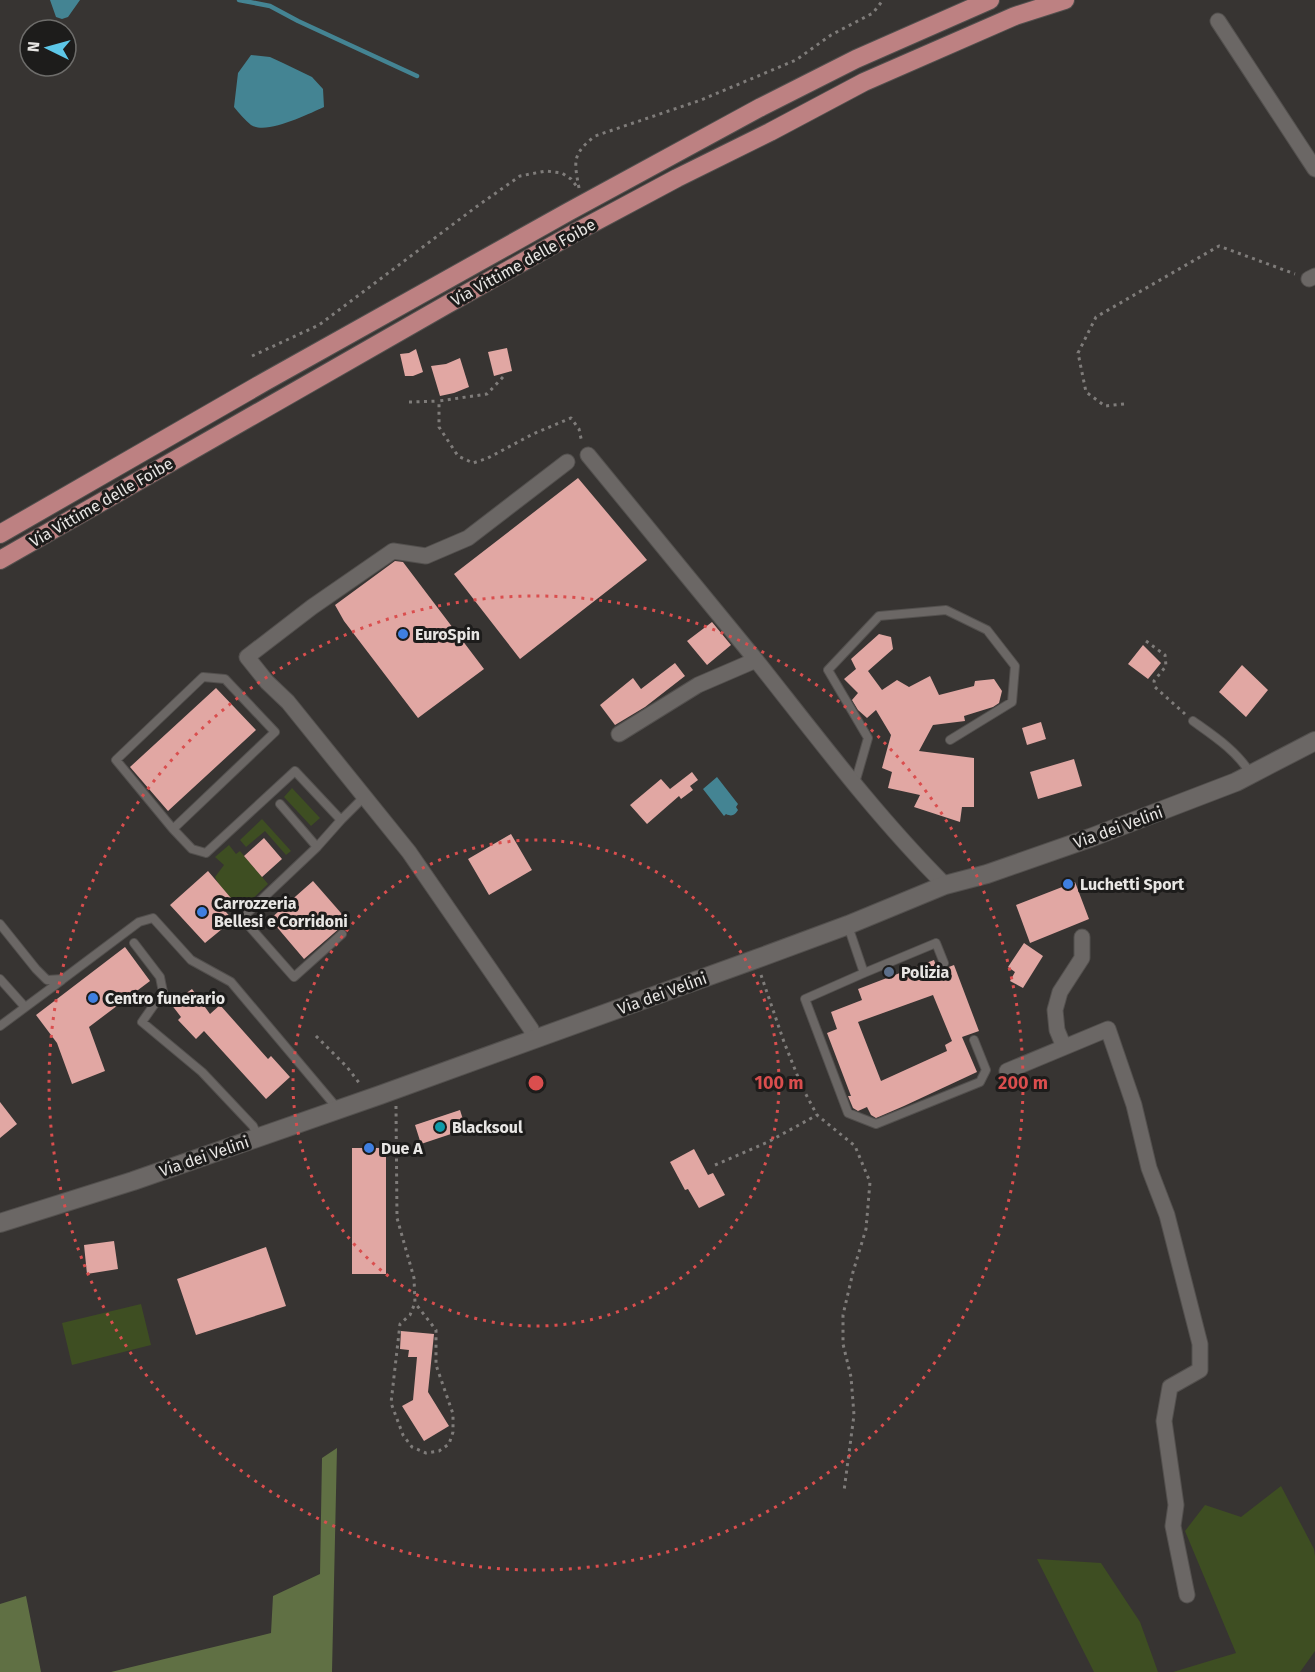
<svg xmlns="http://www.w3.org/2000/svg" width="1315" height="1672" font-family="'Fira Sans',sans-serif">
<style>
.green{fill:#3e4e22}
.forest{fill:#607044}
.water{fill:#448493}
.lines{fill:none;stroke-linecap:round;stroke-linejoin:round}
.stream{stroke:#448493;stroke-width:4.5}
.building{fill:#e1a7a3;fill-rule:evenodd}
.lane-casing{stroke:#53504e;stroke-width:10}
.street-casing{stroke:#53504e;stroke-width:17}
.secondary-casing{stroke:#53504e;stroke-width:20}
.primary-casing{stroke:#53504e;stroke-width:20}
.path{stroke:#7f7c7a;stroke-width:3;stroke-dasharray:3 4.5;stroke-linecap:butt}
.lane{stroke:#6b6765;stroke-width:8}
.street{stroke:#6b6765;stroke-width:15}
.secondary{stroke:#6b6765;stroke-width:18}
.primary{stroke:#bd8182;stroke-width:18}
.ring{fill:none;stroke:#da4e4e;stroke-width:3;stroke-dasharray:3 6}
.shop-dot{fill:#3f7fe0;stroke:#1d1c1b;stroke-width:2}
.service-dot{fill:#5c6f8a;stroke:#1d1c1b;stroke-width:2}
.culture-dot{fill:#0f9aa8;stroke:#1d1c1b;stroke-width:2}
.labels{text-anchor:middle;stroke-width:6;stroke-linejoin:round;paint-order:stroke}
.street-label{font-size:16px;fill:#e8e6e4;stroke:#1d1c1b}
.poi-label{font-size:16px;font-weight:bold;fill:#e8e6e4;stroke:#1d1c1b;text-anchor:start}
.centre{fill:#da4e4e;stroke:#1d1c1b;stroke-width:3}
.ring-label{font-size:18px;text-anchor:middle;font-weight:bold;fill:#da4e4e;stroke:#1d1c1b;stroke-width:6;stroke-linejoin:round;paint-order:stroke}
</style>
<rect width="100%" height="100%" fill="#373432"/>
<path class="green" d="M292,788L320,818L311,826L284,797Z
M262,819L291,851L286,855L265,831L246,847L240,840Z
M229,845L236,854L240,851L268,884L241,910L218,883L215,877L224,865L215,857Z
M141,1304L151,1345L72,1365L62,1323Z
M1281,1486L1314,1549L1315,1556V1651L1300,1672H1173L1236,1653L1185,1531L1205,1505L1241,1517Z
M1037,1559L1101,1563L1140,1622L1158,1672H1094Z"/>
<path class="forest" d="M337,1448L332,1672H111L271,1633L273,1596L320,1574L322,1458Z
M26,1596L41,1672H0V1604Z"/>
<path class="water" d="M50,0H80L68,17L62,19L56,17Z
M251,55L270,57L283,63L312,77L323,89L324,107C308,114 267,135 251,125C245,120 239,113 234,107L238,73Z
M717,777L738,804L736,807L738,810C735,815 732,817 726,814L724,816L703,789Z"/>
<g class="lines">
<path class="stream" d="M239,0L270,6L298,21L417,76"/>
</g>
<path class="building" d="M507,348L512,371L494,376L488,352Z
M416,349L423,372L413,376H405L400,354L409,353Z
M460,358L469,387L454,393L440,396L431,366L446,364Z
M578,478L647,560L520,659L454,574Z
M395,561L403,562L484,669L418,718L344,621L335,605Z
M712,622L731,645L707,665L687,641Z
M879,634L891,637L893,649L868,671L882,690L897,680L909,687L930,676L939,695L974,686L975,681L994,679L1002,691L999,703L993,707L964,716L965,721L933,725L919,751L974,758V807H962L960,822L914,807L920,795L888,788L892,772L882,768L891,735L876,710L867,718L858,710L852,700L858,693L844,679L856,669L851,659Z
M1143,645L1161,663L1148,679L1128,664Z
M675,663L685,676L645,707L615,725L600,705L633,678L641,689Z
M1242,665L1268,690L1246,717L1219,692Z
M216,688L256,730L168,811L130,767Z
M1041,722L1046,739L1027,745L1022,728Z
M1074,759L1082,786L1038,799L1030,772Z
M692,772L698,780L690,786L693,790L681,799L679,796L647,824L630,805L661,779L670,789Z
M511,834L532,870L489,895L468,859Z
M264,838L282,859L262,877L244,856Z
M208,871L236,904L226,912L233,920L205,943L170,905Z
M313,881L348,921L304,959L270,919Z
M1075,882L1089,919L1030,943L1016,905Z
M1024,943L1043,956L1023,988L1010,981L1015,972L1008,967Z
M125,947L150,981L89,1027L105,1071L72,1084L57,1043L36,1015Z
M934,960L938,971L954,965L971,1010L979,1031L962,1037L977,1072L904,1106L876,1118L871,1115L867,1107L858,1111L853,1108L848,1096H851L827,1033L837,1029L831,1012L862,1000L858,989ZM933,995L952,1041L945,1045L947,1051L881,1081L858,1022Z
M192,989L210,1014L220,1005L268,1059L271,1056L290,1077L266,1099L204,1031L196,1039L178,1020L181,1017L171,1004Z
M0,1102L17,1124L0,1138Z
M460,1110L466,1129L421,1144L415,1125Z
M352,1148H386V1274H352Z
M694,1149L708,1175L713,1173L725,1195L699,1208L688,1189L685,1190L670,1162Z
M114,1241L118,1269L87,1274L84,1245Z
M266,1247L286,1306L196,1335L177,1279Z
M401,1331L434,1334L428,1392L449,1426L424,1441L402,1406L413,1400L417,1357H408L409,1350L400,1349Z"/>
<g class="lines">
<defs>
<path id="lane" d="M1193,721C1214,736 1237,751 1250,773
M855,783L868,738L828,670L879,616L946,610L987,630L1015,666L1012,702L950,740
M280,804L317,847
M173,829L116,760L203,677L225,679L275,732L173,829L192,849L206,853L295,771L341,820
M0,924L36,969L47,980L63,979L139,922L153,918L191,960L231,982L338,1109
M848,926L864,973
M342,934L294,977L242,918L317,847L341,820L364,797
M134,943L160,977L163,992L142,1022L202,1072L253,1126L258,1137
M944,963L936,943L864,973L805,999L848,1113L876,1124L980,1082L986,1070L974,1040
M0,979L25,1007
M0,1026L62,980"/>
<path id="street" d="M1218,21L1315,169
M1309,279L1315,276
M588,455L756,660
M619,734L698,685L756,660C817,737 876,816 945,885
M534,1040L531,1029L409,852L288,702L267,682L247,657L312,607L393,551L426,556L468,538L567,462
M1064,1047L1057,1030L1055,1010L1060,992L1082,958V937
M1007,1071L1108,1029L1134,1105L1149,1168L1167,1215L1200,1344V1370L1170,1387L1164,1421L1176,1505L1173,1526L1187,1595"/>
<path id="secondary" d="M0,1223L133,1181L380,1095L756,959L848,925L945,885L987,874L1090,838L1236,782L1315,741"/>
<path id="primary" d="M0,534L266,381L568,212L761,107L856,59L990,0
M0,560L446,305L578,231L677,178L770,132L864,82L1015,16L1065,0"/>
</defs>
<use href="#lane" class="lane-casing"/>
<use href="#street" class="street-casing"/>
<use href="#secondary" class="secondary-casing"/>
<use href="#primary" class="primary-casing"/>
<path class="path" d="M579,188C574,161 572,154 595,136L701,100L796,60L831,35L873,13L883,0
M252,356L319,325L476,207L520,176L546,171L562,173L571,179L578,188
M503,377L487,394L439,401V427L458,456L473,463L488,458L533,434L571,418L579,429L582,443
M409,402L439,401
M1124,404L1105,406L1086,392L1078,353L1096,317L1219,246L1295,274
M1146,641L1165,655L1166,666L1154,681L1155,687L1185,714
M761,975L784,1042L802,1087L817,1115L855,1146L870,1182L866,1229L853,1272L843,1315V1344L851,1377L854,1415L844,1491
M316,1036L347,1067L360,1084
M396,1106L397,1218L414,1278L415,1303L410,1315L400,1324L391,1403L403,1435L412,1447L426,1453L439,1451L449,1444L453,1432V1414L436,1365V1330L415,1303
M715,1165L768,1142L817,1115"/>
<use href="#lane" class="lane"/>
<use href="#street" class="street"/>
<use href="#secondary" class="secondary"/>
<use href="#primary" class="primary"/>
</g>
<g class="ring">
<circle cx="536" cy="1083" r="243"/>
<circle cx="536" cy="1083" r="487"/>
</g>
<g class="shop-dot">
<circle cx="403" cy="634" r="6"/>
<circle cx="1068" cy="884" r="6"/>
<circle cx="202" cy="912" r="6"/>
<circle cx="93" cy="998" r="6"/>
<circle cx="369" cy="1148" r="6"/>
</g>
<circle class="service-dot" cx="889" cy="972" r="6"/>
<circle class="culture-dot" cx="440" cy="1127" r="6"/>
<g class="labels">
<g class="street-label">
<text transform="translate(523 262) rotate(-29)" y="6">Via Vittime delle Foibe</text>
<text transform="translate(101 502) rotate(-30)" y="6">Via Vittime delle Foibe</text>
<text transform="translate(1118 827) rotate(-20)" y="6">Via dei Velini</text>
<text transform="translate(662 993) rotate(-20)" y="6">Via dei Velini</text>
<text transform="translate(204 1156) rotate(-19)" y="6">Via dei Velini</text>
</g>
<g class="poi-label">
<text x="415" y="640">EuroSpin</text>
<text x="1080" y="890">Luchetti Sport</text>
<text x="214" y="909">Carrozzeria<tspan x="214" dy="18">Bellesi e Corridoni</tspan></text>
<text x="901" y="978">Polizia</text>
<text x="105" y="1004">Centro funerario</text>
<text x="452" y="1133">Blacksoul</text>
<text x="381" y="1154">Due A</text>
</g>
</g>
<circle cx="536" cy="1083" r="9" class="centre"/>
<g class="ring-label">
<text x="779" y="1089">100 m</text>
<text x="1023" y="1089">200 m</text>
</g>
<g transform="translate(48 48) rotate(275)"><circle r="28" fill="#1d1c1b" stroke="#6e6d6b" stroke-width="1.5"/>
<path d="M0-4.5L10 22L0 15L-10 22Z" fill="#5dc7e8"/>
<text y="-9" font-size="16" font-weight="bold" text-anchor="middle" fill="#e8e6e4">N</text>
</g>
</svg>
